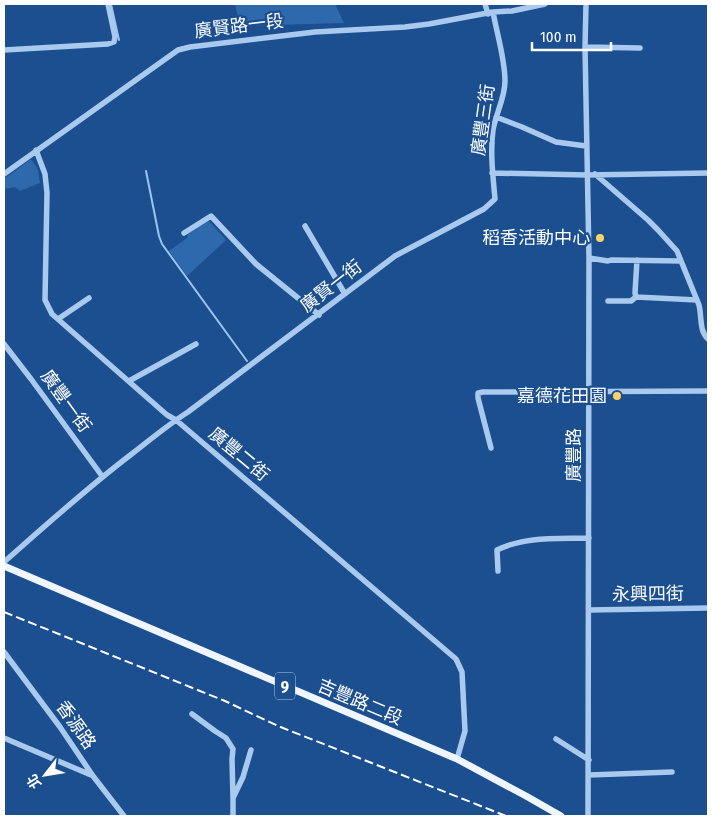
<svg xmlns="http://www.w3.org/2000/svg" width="712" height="820" font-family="'Fira Sans Condensed','Noto Sans TC',sans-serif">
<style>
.green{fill:#2e69ad}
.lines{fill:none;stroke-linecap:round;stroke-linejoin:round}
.stream{stroke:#9cc4f0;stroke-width:2}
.minor{stroke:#a9c9ee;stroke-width:5.5}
.major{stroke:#f0f6ff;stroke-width:7}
.rail{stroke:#fff;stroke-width:2;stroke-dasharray:9 4;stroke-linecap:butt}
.poi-dot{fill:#ffd166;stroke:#1b4f8f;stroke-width:2}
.labels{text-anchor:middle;stroke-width:4.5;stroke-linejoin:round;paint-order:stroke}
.shield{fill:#1b4f8f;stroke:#bbcadd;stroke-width:1}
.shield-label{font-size:16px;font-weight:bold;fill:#fff}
.street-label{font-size:18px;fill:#fff;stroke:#1b4f8f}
.poi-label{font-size:18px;fill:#fff;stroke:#1b4f8f;text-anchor:end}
</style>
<rect width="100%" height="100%" fill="#1b4f8f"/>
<path class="green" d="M235,4H335L344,23L240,26Z
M31,159L38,170L40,183L20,191L15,187L4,189V179Z
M208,220L226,240L187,276L169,251L187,238L188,234Z"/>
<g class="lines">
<path class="stream" d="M111,4L119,40
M146,171L159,236L162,244L247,361"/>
<path class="minor" d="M485,4L488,14
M586,4L585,47L589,258L588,816
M585,47L640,48
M4,50L108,44L114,42L115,37L108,4
M496,117L522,127L556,142L586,146
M36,150L45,174L47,193L45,300L52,314L167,415L176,420L456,659L462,672L465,731L457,759
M492,173L587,175L708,173
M4,174L178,50L190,47L315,32L405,27L429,24L493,12L512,11L545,4
M595,174L648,220L658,230L677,251L699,305C702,317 699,331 708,339
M305,226L345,294
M184,233L211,216L256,264L319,315
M589,258L608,261L611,260L681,261
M636,297L635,293L637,260
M608,301H631L636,297L697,300
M58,319L89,298
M4,344L31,379L102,476
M129,381L196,344
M491,448L478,398V393L483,392L708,391
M4,562C46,525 88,487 133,453C151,439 169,424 188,412L395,256L484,209L495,199C493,176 490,153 493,130C496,113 505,98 505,81C505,59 497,34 493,12
M498,571L497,550C525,536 558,539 589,538
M589,610L708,608
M4,652L60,727L93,776L124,816
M192,714L215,731L226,738L233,749L232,759L233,798
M4,738L91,775
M556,739L589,760
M589,775L672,772
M233,816V798L243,777L251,750"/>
<path class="major" d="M4,566L457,759L526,796L561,816"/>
<path class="rail" d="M4,612L225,701L278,726L506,816"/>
</g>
<g class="poi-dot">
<circle cx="600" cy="238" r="5"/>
<circle cx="617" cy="396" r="5"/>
</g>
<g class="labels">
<rect class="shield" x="275" y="672.5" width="20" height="27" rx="4"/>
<g class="shield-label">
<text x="285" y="692">9</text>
</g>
<g class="street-label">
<text transform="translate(239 26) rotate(-7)" y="6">廣賢路一段</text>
<text transform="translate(483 120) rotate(-82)" y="6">廣豐三街</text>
<text transform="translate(331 286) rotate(-38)" y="6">廣賢一街</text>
<text transform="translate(66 401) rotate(54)" y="6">廣豐一街</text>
<text transform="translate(239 454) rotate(40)" y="6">廣豐二街</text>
<text transform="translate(574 455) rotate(-90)" y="6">廣豐路</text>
<text transform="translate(648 594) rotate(-1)" y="6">永興四街</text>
<text transform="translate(360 702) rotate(23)" y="6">吉豐路二段</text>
<text transform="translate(76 725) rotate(55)" y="6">香源路</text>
</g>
<g class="poi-label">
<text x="590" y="244">稻香活動中心</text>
<text x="607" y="402">嘉德花田園</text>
</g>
</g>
<rect width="712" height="820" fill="none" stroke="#ffffff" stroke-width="10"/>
<g transform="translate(45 775) rotate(239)" stroke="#1b4f8f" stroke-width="4" paint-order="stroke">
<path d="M0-4L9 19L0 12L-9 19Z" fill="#ffffff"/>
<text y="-8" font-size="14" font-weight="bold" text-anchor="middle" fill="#ffffff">北</text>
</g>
<path d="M532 42v8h79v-8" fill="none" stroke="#ffffff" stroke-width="2.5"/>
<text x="540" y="42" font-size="15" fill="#ffffff" stroke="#1b4f8f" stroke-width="4" paint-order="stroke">100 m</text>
</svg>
